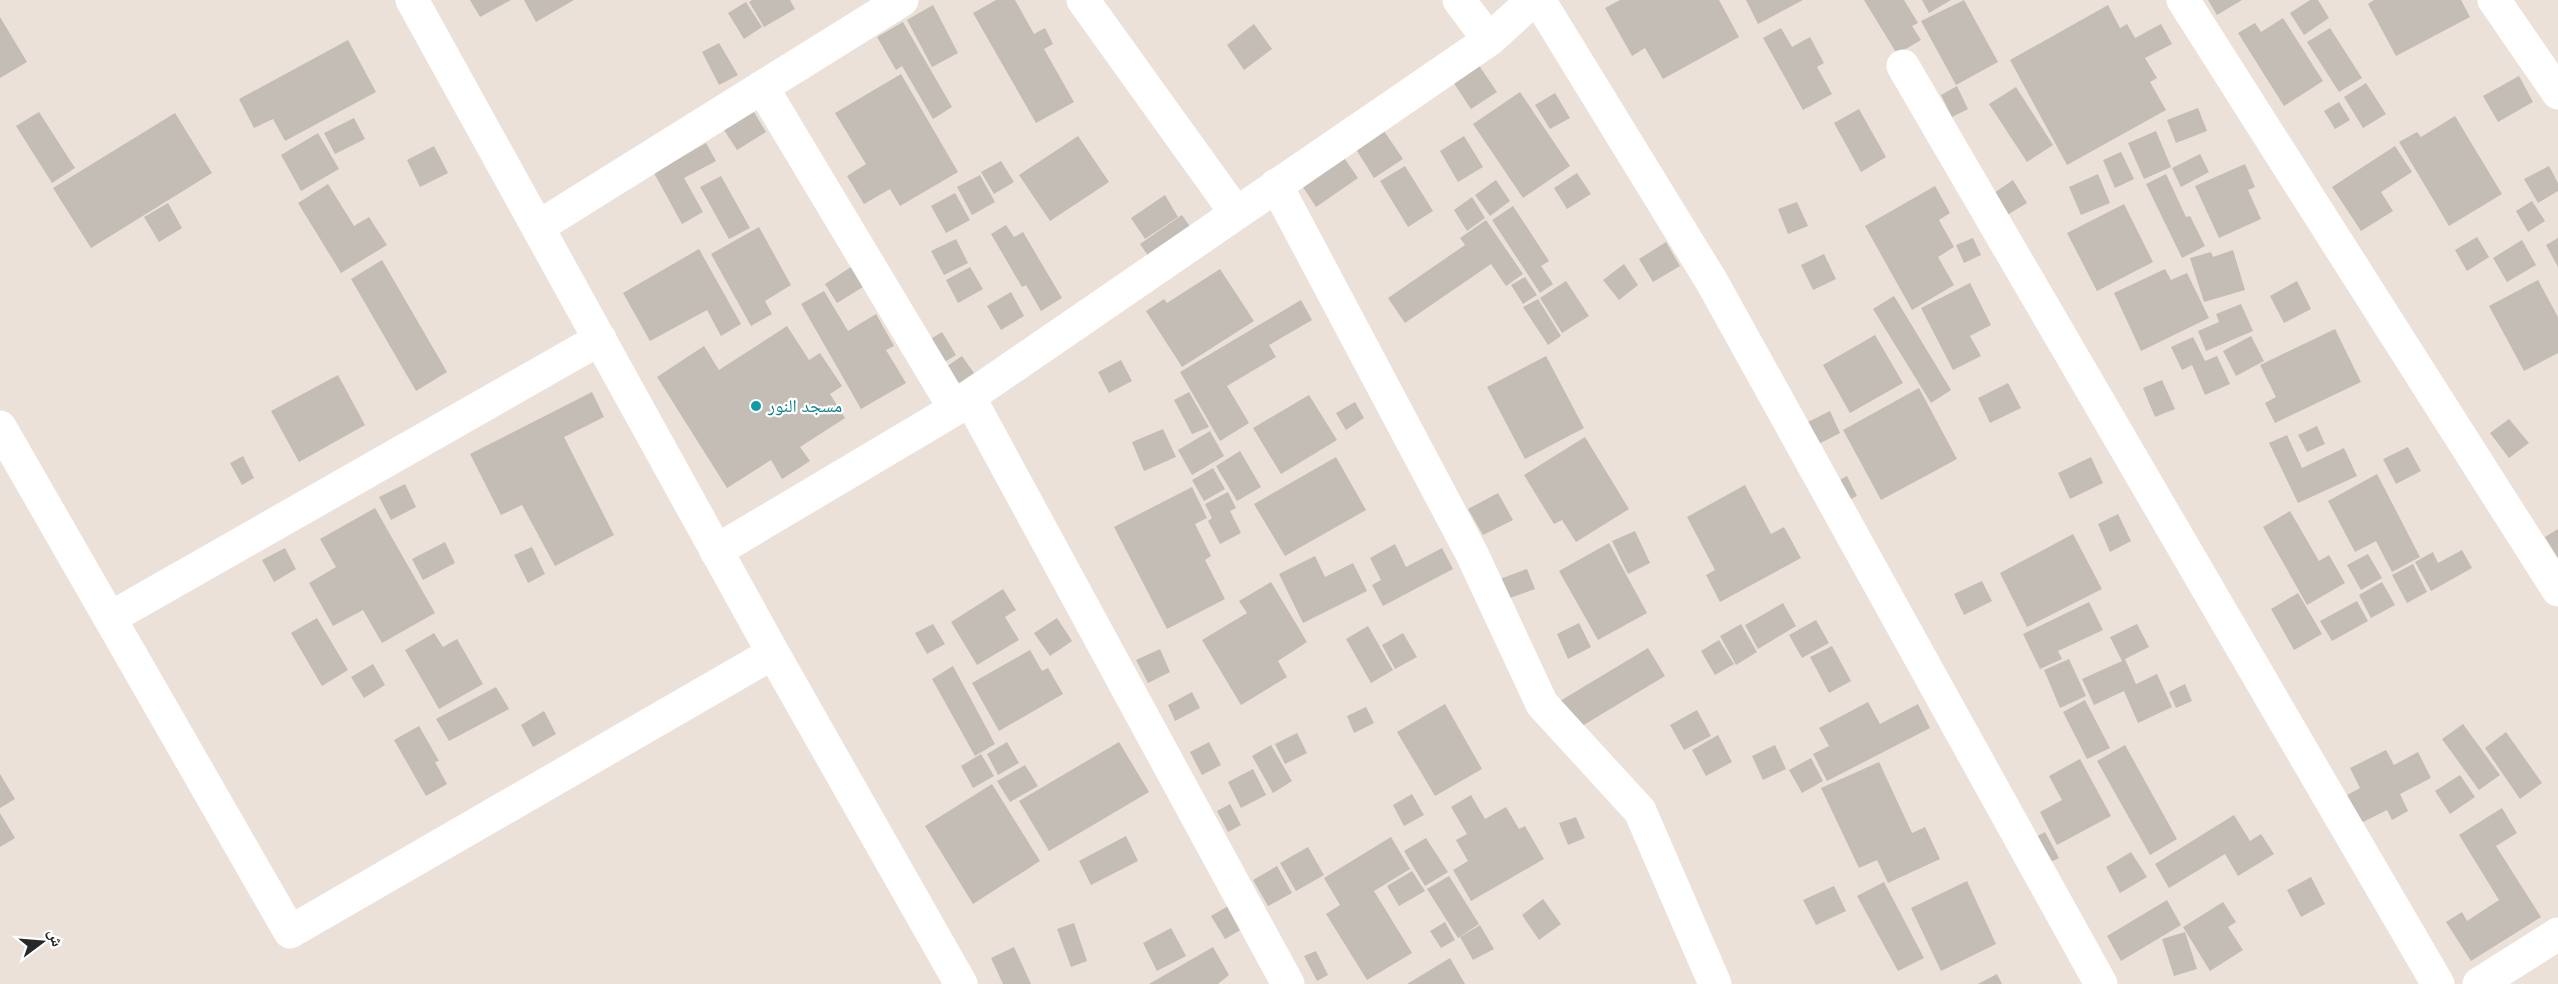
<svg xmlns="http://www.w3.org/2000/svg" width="2558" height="984" font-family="'PT Sans','Noto Naskh Arabic',sans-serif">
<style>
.building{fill:#c3bdb5}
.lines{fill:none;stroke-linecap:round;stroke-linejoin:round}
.street{stroke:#fff;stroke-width:33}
.culture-dot{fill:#0f9aa8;stroke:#fff;stroke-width:2}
.labels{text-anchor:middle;stroke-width:4.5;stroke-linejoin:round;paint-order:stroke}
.culture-label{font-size:18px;fill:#0d838f;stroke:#fff;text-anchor:start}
</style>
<rect width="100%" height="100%" fill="#ebe1d9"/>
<path class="building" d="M470,0H511L480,17Z
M524,0H574L536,22Z
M752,0H790L795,9L764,27L749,2Z
M996,0H1015L1034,34L1045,28L1053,44L1044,49L1074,102L1036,123L973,13Z
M1620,0H1719L1739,37L1663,79L1645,48L1632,56L1605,8Z
M1746,0H1803L1758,24Z
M1864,0H1904L1918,23L1912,26L1921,40L1897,54Z
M1922,0H1951L1929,13Z
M1964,0L1998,62L1956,85L1921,21Z
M2208,0H2242L2217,15Z
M2310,0H2318L2329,18L2304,35L2290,13Z
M2374,0H2461L2470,17L2396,56L2368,4Z
M746,2L762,27L744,39L728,13Z
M933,5L958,53L932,67L907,20Z
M2108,5L2120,28L2127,24L2135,38L2161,24L2172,44L2145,58L2157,78L2150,82L2166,110L2067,165L2010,60Z
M0,17L27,62L0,78Z
M2283,18L2323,81L2284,106L2238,33L2255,23L2261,32Z
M903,22L952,107L933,119L902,66L896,70L877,37Z
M1254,24L1272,49L1244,70L1227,45Z
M1781,28L1792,47L1810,37L1824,63L1817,67L1832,94L1803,110L1763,38Z
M2330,28L2362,78L2339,92L2307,42Z
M348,40L376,92L285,141L273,119L254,128L239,99Z
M719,43L738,75L719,85L702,52Z
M1478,64L1497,92L1471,109L1453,82Z
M901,74L958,172L900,206L890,189L864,204L847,176L866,164L835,113Z
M2519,76L2533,102L2498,122L2483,96Z
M2366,83L2386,114L2363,128L2344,97Z
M1957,86L1968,109L1952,117L1941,95Z
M2016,87L2053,145L2027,162L1989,104Z
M1520,92L1570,166L1523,198L1473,124Z
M1555,93L1570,118L1550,129L1535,105Z
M2339,102L2350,120L2335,129L2324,111Z
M2198,108L2207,131L2176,143L2167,120Z
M1859,109L1886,157L1861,172L1834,123Z
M39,112L75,168L52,183L16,126Z
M754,112L766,132L737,150L724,130Z
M175,113L212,173L91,248L53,188Z
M2455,116L2502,194L2449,226L2399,142L2417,132L2421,137Z
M354,118L365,139L335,154L324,133Z
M1382,128L1403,159L1374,178L1354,146Z
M2156,131L2171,167L2144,179L2128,143Z
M318,133L339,169L301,191L281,155Z
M1078,136L1109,182L1050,221L1019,175Z
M1464,136L1483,167L1458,182L1440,151Z
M706,143L716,161L684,178L703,212L682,224L654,173Z
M434,146L448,173L420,187L407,160Z
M2395,146L2412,172L2381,192L2393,211L2361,231L2332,187Z
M1340,152L1358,178L1316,207L1299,181Z
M2121,152L2134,179L2115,188L2103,160Z
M2200,154L2209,172L2181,187L2172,168Z
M1001,161L1014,182L994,194L981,172Z
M2245,164L2255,187L2248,190L2261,219L2219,238L2195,186Z
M1405,166L1433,211L1408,227L1380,181Z
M2549,166L2558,183V191L2538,203L2524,179Z
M1577,173L1591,194L1567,209L1554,188Z
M2098,174L2110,203L2081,215L2069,187Z
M2166,174L2186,217L2190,216L2205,246L2182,258L2146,184Z
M980,175L995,202L972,215L957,187Z
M721,176L750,228L729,239L700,187Z
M1496,180L1510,201L1490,216L1475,195Z
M2013,180L2027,203L2007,215L1994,193Z
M328,184L354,226L369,217L387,245L341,273L298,203Z
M1935,186L1950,213L1939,220L1954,247L1938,257L1954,285L1912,310L1865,226Z
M955,193L970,220L946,233L931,206Z
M1165,195L1178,217L1145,239L1131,218Z
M1472,197L1485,218L1467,231L1454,210Z
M2532,201L2545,221L2528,232L2516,211Z
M1797,202L1808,226L1788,234L1778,209Z
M168,203L182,228L159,242L144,217Z
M2124,204L2153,262L2097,291L2067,233Z
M1513,206L1549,261L1541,266L1553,284L1540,293L1492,220Z
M1182,215L1193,231L1151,260L1140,244Z
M1486,220L1523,274L1506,286L1491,264L1405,323L1388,298L1465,245L1460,238Z
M1006,225L1014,237L1023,232L1062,298L1041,311L1026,285L1022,287L991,234Z
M759,227L791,285L765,301L772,314L751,326L711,254Z
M2477,237L2489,257L2467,271L2455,250Z
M1973,238L1981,255L1964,263L1956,245Z
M2558,238V267L2546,245Z
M956,239L968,263L944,275L931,251Z
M2522,240L2536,265L2507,282L2493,258Z
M1666,242L1680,266L1653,282L1639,259Z
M699,249L741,324L721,336L707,310L650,341L623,293Z
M2233,250L2245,290L2204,302L2190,258L2211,252L2213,257Z
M1824,254L1836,279L1813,290L1801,265Z
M382,260L447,372L416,391L351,279Z
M1624,264L1638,285L1619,300L1603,280Z
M851,267L863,287L837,303L825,284Z
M970,267L983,289L958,303L946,280Z
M1220,269L1254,321L1182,367L1146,311L1164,299L1167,303Z
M2165,269L2171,280L2187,273L2209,318L2141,351L2114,293Z
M1525,277L1537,295L1523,304L1511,285Z
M2538,280L2558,317V353L2524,371L2489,306Z
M1566,281L1589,316L1562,333L1540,298Z
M2297,281L2311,309L2284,323L2270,296Z
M1970,283L1991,325L1970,336L1981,356L1953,370L1921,308Z
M824,291L848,331L876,314L894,346L886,350L906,383L861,409L801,304Z
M1011,292L1024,316L1001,330L987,306Z
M1894,296L1951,390L1931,403L1873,309Z
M1538,299L1561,336L1548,345L1523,307Z
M1301,300L1312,320L1269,345L1276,357L1227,386L1249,423L1220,441L1180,372Z
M2241,304L2253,331L2206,351L2198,331L2219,322L2216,314Z
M787,326L809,360L820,353L842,386L830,394L845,418L800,447L810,461L782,479L771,460L727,488L657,377L704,346L719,370Z
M2335,329L2361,382L2275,423L2265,403L2276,397L2260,365Z
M942,332L956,355L935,368L921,345Z
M1875,335L1903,383L1850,413L1823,365Z
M2251,336L2264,361L2236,376L2223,351Z
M2193,337L2205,361L2217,356L2230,384L2205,395L2192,365L2182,370L2171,347Z
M962,356L974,373L948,390L937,373Z
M1546,356L1584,428L1525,459L1487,387Z
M1121,360L1132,381L1109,393L1098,372Z
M338,375L365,425L299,462L271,411Z
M2162,380L2175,409L2155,417L2143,388Z
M2008,383L2021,408L1990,423L1978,398Z
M1919,388L1957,459L1881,500L1843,430Z
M592,392L604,417L564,437L614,535L555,566L522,505L501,515L470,454Z
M1189,392L1209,427L1192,434L1174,400Z
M1309,395L1337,440L1281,474L1253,428Z
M1355,402L1364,418L1346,430L1336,413Z
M1830,411L1840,433L1811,448L1800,426Z
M2509,419L2529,443L2509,458L2490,433Z
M2317,426L2325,444L2307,452L2298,435Z
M1163,429L1176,457L1144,471L1132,442Z
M1210,431L1224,456L1192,475L1178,450Z
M2287,435L2302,468L2344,448L2357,476L2298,503L2269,443Z
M1585,437L1629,509L1576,542L1562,520L1554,524L1524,475Z
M2408,447L2421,471L2396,484L2383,459Z
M1240,451L1261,487L1237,501L1216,466Z
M243,456L254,478L242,485L230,463Z
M1336,457L1366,510L1285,556L1254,504Z
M2091,457L2103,483L2070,499L2058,473Z
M1213,468L1225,489L1204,501L1192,480Z
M2377,474L2420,557L2392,572L2376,541L2355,552L2328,501Z
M1847,476L1857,496L1841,504L1832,484Z
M405,484L416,507L391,520L379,497Z
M1745,485L1771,534L1784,527L1801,558L1720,602L1706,575L1715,570L1687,517Z
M1192,487L1207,518L1195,524L1211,556L1205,560L1225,599L1167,629L1114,527Z
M1228,492L1236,508L1230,511L1241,533L1220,544L1208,521L1212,518L1205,504Z
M1498,493L1513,520L1483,535L1468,509Z
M375,508L435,613L382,643L363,610L333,626L309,583L336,567L320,539Z
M2290,511L2319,561L2329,555L2345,583L2307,605L2263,527Z
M2118,514L2131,541L2110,552L2098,524Z
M2558,529V558L2545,537Z
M1635,531L1650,563L1628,574L1612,541Z
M2073,534L2102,589L2027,627L2000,573Z
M445,542L455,563L423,580L412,559Z
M1609,543L1647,613L1598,640L1559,571Z
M1395,544L1406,567L1442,548L1453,569L1383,606L1372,585L1381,580L1370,558Z
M532,547L545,574L528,583L514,555Z
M285,548L296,569L274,582L262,560Z
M2462,550L2472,568L2431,591L2415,562L2433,552L2438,563Z
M2368,554L2382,578L2361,590L2347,565Z
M1315,556L1325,577L1353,563L1367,591L1303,623L1279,574Z
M2413,564L2427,592L2407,603L2392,575Z
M1527,569L1535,589L1507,599L1500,579Z
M1982,581L1992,601L1964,615L1954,594Z
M1271,582L1307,642L1278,661L1287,677L1241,705L1202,640L1247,613L1239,601Z
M2382,582L2395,605L2371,618L2359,595Z
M1003,589L1016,610L1005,617L1019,640L977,665L951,622Z
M2298,593L2322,634L2294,650L2271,609Z
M2357,601L2368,621L2332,641L2320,621Z
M2089,602L2103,630L2058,651L2062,659L2040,669L2023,634Z
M1783,603L1796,626L1758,649L1745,625Z
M317,618L348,670L322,686L291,633Z
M1057,618L1072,641L1050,656L1034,633Z
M1816,620L1829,643L1802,658L1789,635Z
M1579,623L1591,647L1568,659L1557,634Z
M933,624L945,644L927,654L915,633Z
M1741,624L1757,652L1736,665L1720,636Z
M2137,624L2149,647L2125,659L2136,684L2157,674L2172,707L2138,723L2124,691L2094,705L2082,679L2122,661L2110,637Z
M1368,626L1393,670L1371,683L1346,639Z
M434,633L443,647L457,639L483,684L439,709L405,650Z
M1403,633L1417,657L1395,669L1382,645Z
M1719,640L1734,664L1715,675L1701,651Z
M1832,646L1851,681L1829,693L1810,657Z
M1648,648L1665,676L1577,729L1560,701Z
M1160,649L1170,672L1148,683L1136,660Z
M1030,650L1042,671L1048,668L1063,694L999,731L972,683Z
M2069,659L2086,696L2060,708L2044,670Z
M373,664L385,685L364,698L351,677Z
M953,666L995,744L975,756L932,679Z
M2185,684L2192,701L2176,708L2169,692Z
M496,687L509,709L449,741L436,719Z
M1192,692L1200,708L1175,721L1168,705Z
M2085,700L2110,748L2087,759L2063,712Z
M1868,702L1880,724L1918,704L1930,728L1827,781L1813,754L1829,746L1819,728Z
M1445,704L1482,769L1435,796L1397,732Z
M1366,707L1374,723L1354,733L1347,716Z
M1697,710L1711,736L1684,750L1670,725Z
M544,711L556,734L533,747L521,725Z
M2463,724L2500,775L2479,790L2442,739Z
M419,726L439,761L435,762L447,784L426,796L394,740Z
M2506,732L2542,783L2520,799L2485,748Z
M1297,733L1307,753L1285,764L1275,744Z
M1718,735L1732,762L1706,776L1692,750Z
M1007,742L1019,763L998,775L987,754Z
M1119,742L1149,792L1049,851L1019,801Z
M1209,742L1221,765L1202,775L1190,752Z
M1271,745L1292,781L1273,793L1252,756Z
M1775,745L1786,769L1763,780L1752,756Z
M2125,745L2177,839L2150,855L2097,761Z
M2386,750L2394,765L2418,752L2431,778L2400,794L2408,811L2392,820L2387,810L2361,823L2347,795L2360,788L2350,768Z
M981,754L994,776L973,788L961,766Z
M1811,758L1823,781L1802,793L1789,770Z
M2080,759L2111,816L2057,845L2040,812L2062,800L2049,776Z
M1879,762L1912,833L1925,827L1940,859L1888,883L1877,860L1859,868L1821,788Z
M1025,765L1038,786L1010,802L997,781Z
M1253,769L1266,795L1241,808L1228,782Z
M0,774L15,799L0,808Z
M2460,775L2475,797L2450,814L2435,791Z
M992,784L1040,861L973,904L925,826Z
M1412,794L1424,815L1404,826L1393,805Z
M1471,795L1485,819L1506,807L1519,829L1525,826L1544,859L1471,901L1453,870L1468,861L1456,840L1467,834L1451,807Z
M1230,804L1241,825L1228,832L1217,811Z
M2502,808L2517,833L2496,846L2541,917L2471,961L2446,922L2462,912L2467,921L2499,900L2459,835Z
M0,813L15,838L0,847Z
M2234,815L2250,841L2261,834L2274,854L2238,876L2225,854L2169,888L2155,864Z
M1576,817L1585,838L1568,845L1559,823Z
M2045,832L2059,858L2046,864L2032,839Z
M1126,836L1138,861L1091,885L1079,861Z
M1391,837L1410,869L1374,891L1412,953L1367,980L1326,914L1340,905L1324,878Z
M1426,838L1448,872L1425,886L1404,851Z
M1308,847L1324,875L1296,891L1280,863Z
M2131,852L2147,877L2120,893L2106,867Z
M1277,866L1292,893L1268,906L1253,880Z
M1412,871L1425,891L1399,906L1387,886Z
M1449,876L1479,924L1458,938L1427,889Z
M2311,877L2325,904L2301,917L2287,890Z
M1967,881L1996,944L1941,971L1911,908Z
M1884,882L1924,958L1898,971L1857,896Z
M1834,886L1846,911L1816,925L1803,900Z
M1543,899L1561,924L1539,940L1522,915Z
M2167,900L2181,925L2121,961L2107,936Z
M2223,902L2236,922L2228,927L2243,950L2210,971L2183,927Z
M1230,905L1244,928L1225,939L1211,916Z
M1445,922L1455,940L1441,948L1430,931Z
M1074,923L1087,961L1071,967L1057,929Z
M1480,925L1494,949L1473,960L1460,937Z
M1171,928L1186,956L1157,971L1143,943Z
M2185,932L2197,969L2174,976L2162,939Z
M1014,947L1031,984H1003L991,958Z
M1213,947L1229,975L1218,984H1149Z
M1316,951L1328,975L1317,981L1304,956Z
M1450,958L1465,984H1407Z
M1997,974L2002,984H1978Z"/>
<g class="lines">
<path class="street" d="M412,0L773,653L961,984
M1083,0L1236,213
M1459,0L1489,40
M1539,0L1712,282L2101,984
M2183,0L2558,590
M2494,0L2558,93
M1903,66L2438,984
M762,87L955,409
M1276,185L1472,554L1542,704L1640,811L1715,984
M538,227L902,0
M969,397L1288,984
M0,427L290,932L773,653
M716,551L955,409L969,397L1489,40L1533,0
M110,618L600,339
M2479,984L2558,934"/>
</g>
<circle class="culture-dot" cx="756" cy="406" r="6"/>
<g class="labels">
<g class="culture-label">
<text x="768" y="412">مسجد النور</text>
</g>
</g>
<g transform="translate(42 942) rotate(74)" stroke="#ffffff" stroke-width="4.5" paint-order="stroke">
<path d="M0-4.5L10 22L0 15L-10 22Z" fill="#282828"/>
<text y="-9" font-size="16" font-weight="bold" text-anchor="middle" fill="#282828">ش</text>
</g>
</svg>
